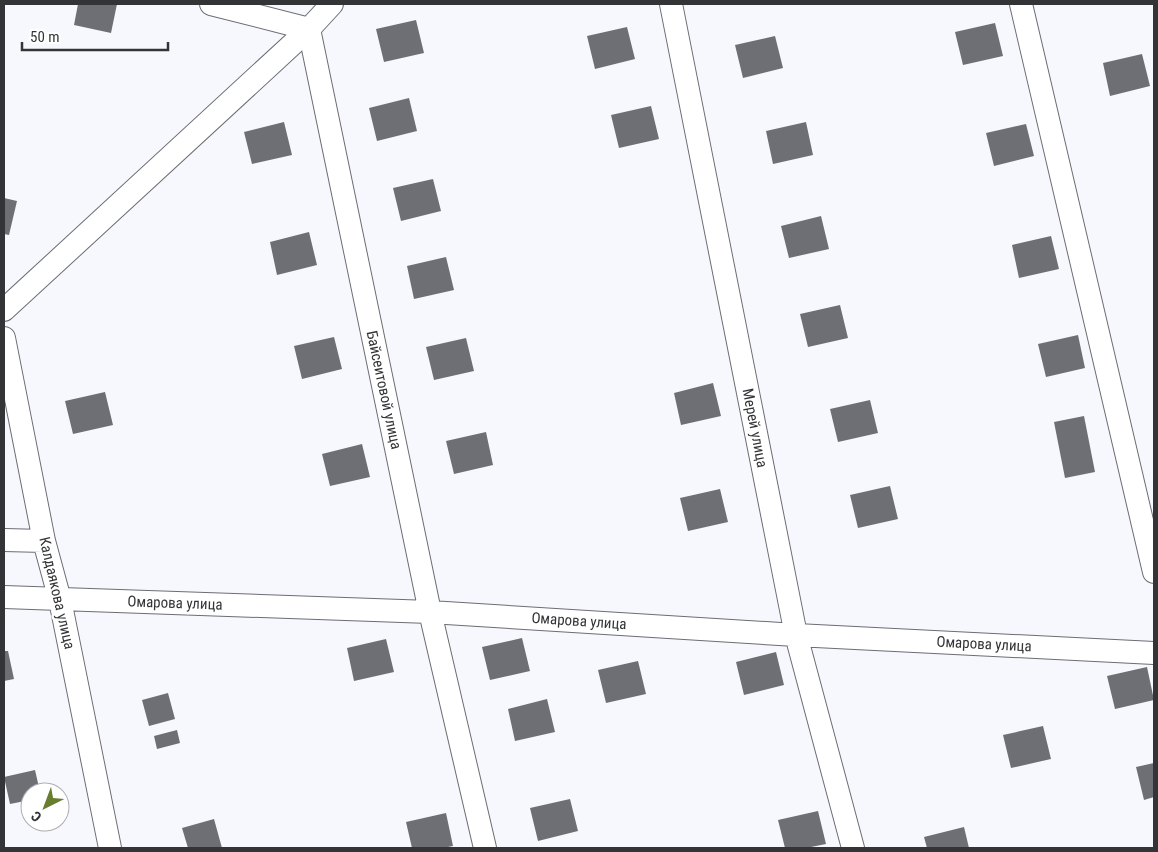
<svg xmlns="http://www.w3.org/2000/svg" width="1158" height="852" font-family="'Roboto Condensed',sans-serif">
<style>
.building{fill:#6d6f74}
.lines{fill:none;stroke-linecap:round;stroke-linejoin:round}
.minor-casing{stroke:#6c6d72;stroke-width:24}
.minor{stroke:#fff;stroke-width:22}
.labels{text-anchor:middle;stroke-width:5;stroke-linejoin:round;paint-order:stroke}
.street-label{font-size:15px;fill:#333436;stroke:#fff}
</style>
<rect width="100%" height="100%" fill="#f7f8fe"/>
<path class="building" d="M78,4H117L111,33L74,25Z
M416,20L424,53L384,62L376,29Z
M995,23L1003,56L963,65L955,32Z
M627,27L635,59L595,69L587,36Z
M775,36L783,68L743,78L735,45Z
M1142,54L1150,86L1110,96L1103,63Z
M409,98L417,131L377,141L369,108Z
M651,106L659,139L619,148L611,115Z
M284,122L292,155L252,164L244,132Z
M806,122L813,155L773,164L766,131Z
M1026,124L1034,156L994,166L986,133Z
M433,179L441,211L401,221L393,188Z
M4,198L17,201L9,235L4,234Z
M821,216L829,249L789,258L781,226Z
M309,232L317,265L277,275L270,242Z
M1051,236L1059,269L1019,278L1012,245Z
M446,257L454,290L414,299L407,266Z
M840,305L848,338L808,347L800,314Z
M1078,335L1085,368L1046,377L1038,344Z
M334,337L342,369L302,379L294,346Z
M466,338L474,371L434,380L426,347Z
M713,383L721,416L681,425L674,393Z
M105,392L113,425L73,434L65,401Z
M870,400L878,433L838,442L830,409Z
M1084,416L1095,472L1065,478L1054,422Z
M486,432L493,465L454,474L446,441Z
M362,444L370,477L330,486L322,454Z
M890,486L898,519L858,528L850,495Z
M720,489L728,522L688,531L680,498Z
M522,638L530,671L490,680L482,647Z
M386,639L394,672L354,681L347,648Z
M4,651H8L14,679L4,681Z
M776,652L784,685L744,695L736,662Z
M638,661L646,694L606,703L598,670Z
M1147,667L1154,700L1115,709L1107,676Z
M168,693L175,719L149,726L142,700Z
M547,699L555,732L515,741L508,709Z
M1043,726L1051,759L1011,768L1003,735Z
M177,730L180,743L157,749L154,736Z
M1154,763V797L1144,800L1136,767Z
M35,770L40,792H30V800L10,804L4,777Z
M570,799L578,831L538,841L530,808Z
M818,811L826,844L806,848H785L778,820Z
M446,813L453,846L443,848H412L406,822Z
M214,819L222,848H188L182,828Z
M964,827L969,848H927L924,837Z"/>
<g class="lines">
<defs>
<path id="minor" d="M211,4L309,29L430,612L485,848
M671,4L796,635L853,848
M1021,4L1154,572
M4,310L309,29L332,4
M4,338L44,541L60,600L110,848
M4,540L44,541
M4,597L430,612L796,635L1154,653"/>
</defs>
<use href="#minor" class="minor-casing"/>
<use href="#minor" class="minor"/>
</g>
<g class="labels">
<g class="street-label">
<text transform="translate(384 390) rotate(78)" y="5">Байсеитовой улица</text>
<text transform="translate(755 428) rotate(79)" y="5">Мерей улица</text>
<text transform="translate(57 593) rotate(77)" y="5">Калдаякова улица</text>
<text transform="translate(175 603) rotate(2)" y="5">Омарова улица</text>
<text transform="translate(579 621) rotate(4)" y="5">Омарова улица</text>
<text transform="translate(984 644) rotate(3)" y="5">Омарова улица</text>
</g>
</g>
<rect width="1158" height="852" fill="none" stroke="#333436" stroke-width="10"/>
<g transform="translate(45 807) rotate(222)"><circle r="24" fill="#ffffff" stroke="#adaeaf"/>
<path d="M0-4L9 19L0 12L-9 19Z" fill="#687d2d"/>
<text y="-8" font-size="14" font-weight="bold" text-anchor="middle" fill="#333436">С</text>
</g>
<path d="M22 42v8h146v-8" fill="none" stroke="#333436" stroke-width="2.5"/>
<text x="30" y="42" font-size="15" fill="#333436" stroke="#ffffff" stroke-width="4" paint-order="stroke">50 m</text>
</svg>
